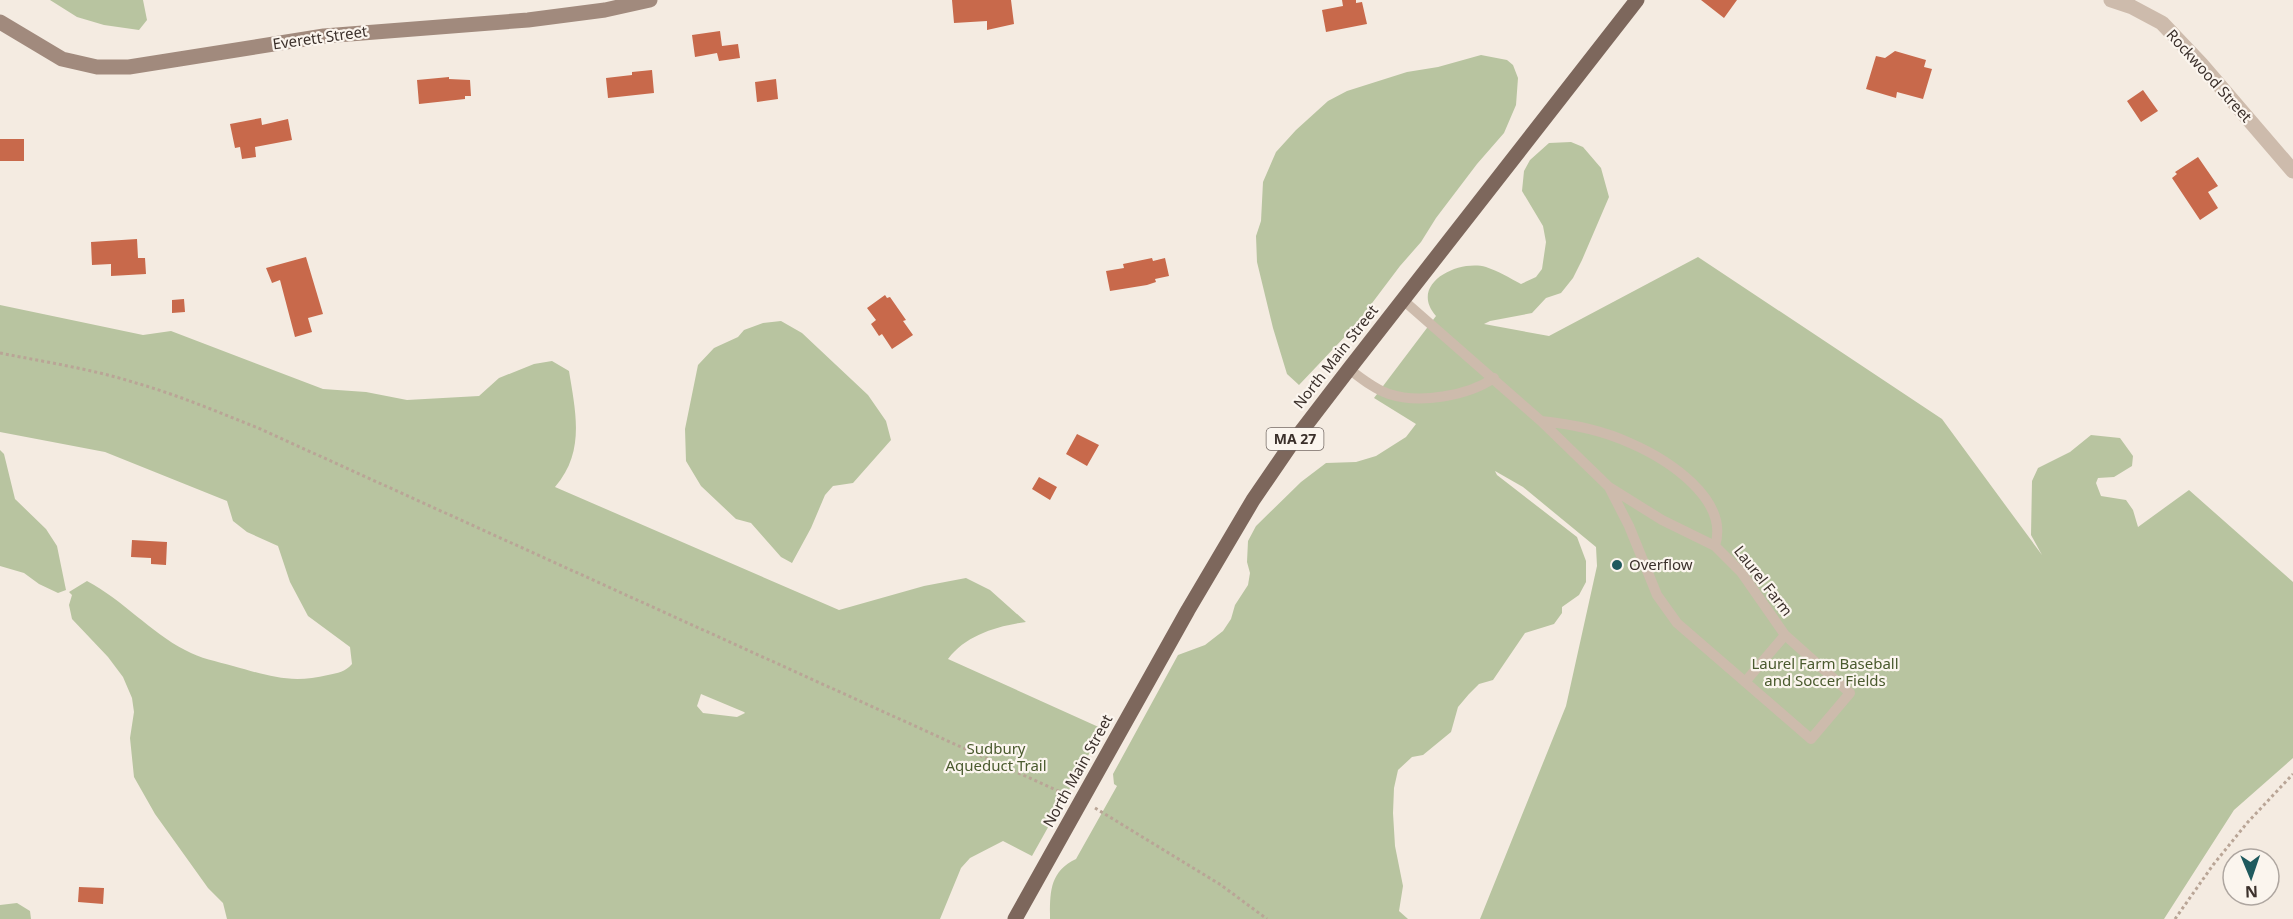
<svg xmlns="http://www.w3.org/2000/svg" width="2293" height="919" font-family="'Noto Sans',sans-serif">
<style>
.green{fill:#b8c4a0;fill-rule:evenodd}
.building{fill:#c8694b}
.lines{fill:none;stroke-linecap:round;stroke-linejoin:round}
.path{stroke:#b9a596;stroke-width:3;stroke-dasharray:3 3;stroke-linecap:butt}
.lane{stroke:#cdbbac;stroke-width:10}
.street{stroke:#cdbbac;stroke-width:15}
.secondary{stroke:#a18a7d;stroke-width:15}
.primary{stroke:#7d675c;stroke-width:15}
.poi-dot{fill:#1f5a5e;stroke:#fbf5ee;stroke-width:2}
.labels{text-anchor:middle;stroke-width:4.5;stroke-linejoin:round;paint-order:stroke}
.shield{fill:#fbf5ee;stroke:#756b66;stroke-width:1.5}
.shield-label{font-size:14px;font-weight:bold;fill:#3b302b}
.street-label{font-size:15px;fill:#3b302b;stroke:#fbf5ee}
.poi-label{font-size:15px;fill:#3b302b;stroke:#fbf5ee;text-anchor:start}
.park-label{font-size:15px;fill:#4a5a2e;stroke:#fbf5ee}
</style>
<rect width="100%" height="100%" fill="#f4ebe1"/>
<path class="green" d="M50,0H143L147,20L139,30L104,25L77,17Z
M1481,55L1507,60L1513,65L1518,78L1516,105L1504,133L1477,164L1436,218L1421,242L1400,266L1354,327L1299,385L1287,374L1273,328L1257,262L1256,236L1261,221L1263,182L1276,152L1296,130L1328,101L1347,91L1407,72L1438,67Z
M1571,142L1583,147L1601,168L1609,197L1582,260L1573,278L1561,293L1546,298L1532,313L1490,321L1484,324L1549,336L1698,257L1942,419L2042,555L2031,535L2032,481L2038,468L2070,452L2091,435L2120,438L2133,456L2132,466L2114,477L2098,478L2096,483L2101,496L2126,500L2133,510L2138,527L2189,490L2293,582V758L2234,810L2164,919H1480L1566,706L1597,566L1596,547L1523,487L1495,471L1497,475L1577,537L1586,561V582L1579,595L1562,607V613L1554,624L1525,633L1493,680L1479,684L1469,694L1458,707L1451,732L1423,755L1412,757L1398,770L1394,788L1393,813L1395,846L1403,886L1399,911L1408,919H1050C1050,893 1049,872 1076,859L1117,786L1114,784L1113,774L1178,655L1205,645L1223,631L1231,619L1235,605L1248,585L1250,573L1247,562L1248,541L1256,526L1301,482L1326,463L1356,462L1376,456L1406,437L1416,424L1374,398L1436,316C1408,284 1458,259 1486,267C1498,271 1510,278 1521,284L1536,277L1542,269L1546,242L1543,226L1522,191L1524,171L1530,160L1549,143Z
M0,305L143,335L171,331L323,389L366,392L407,400L479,396L499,378L534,364L552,361L569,371C576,414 585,452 555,487L839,610L924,586L966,578L990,590L1026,622C997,626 966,635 948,659L1103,729L1032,856L1003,841L970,858L961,868L940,919H227L223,903L208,888L155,814L134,777L130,738L134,712L132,698L123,677L108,657L72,619L69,605L72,595L69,592L87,581C123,600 150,632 185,650C201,659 216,661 233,666C269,676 291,684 328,675C338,673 345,672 352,664L350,647L308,616L290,582L278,546L247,532L233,521L227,501L105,452L0,432ZM701,694L744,712L745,713L737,717L703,713L697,706Z
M781,321L802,333L868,395L886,421L891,440L853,483L833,486L825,495L811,528L792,563L781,557L751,523L736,519L701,486L686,461L685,429L698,365L714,348L738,337L744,330L763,323Z
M0,450L4,454L15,499L46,529L57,546L66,590L58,593L39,584L24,573L0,566Z
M17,903L30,911L31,919H0V905Z"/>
<path class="building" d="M952,0H1011L1014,24L987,30V21L954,23Z
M1342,0H1356V3L1362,2L1367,24L1326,32L1322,10L1343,6Z
M1701,0H1737L1724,18Z
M720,31L722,46L738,44L740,58L719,61L717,53L695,57L692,35Z
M1895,51L1926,60L1924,67L1932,69L1923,99L1897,92L1896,98L1866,89L1876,56L1885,58Z
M652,70L654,93L608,98L606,78L632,75V72Z
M449,77V79L470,80L471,96H465V99L419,104L417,80Z
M776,79L778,99L757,102L755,82Z
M2143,90L2158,111L2141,122L2127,101Z
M261,118L262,125L288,119L292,140L255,147L256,157L242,159L240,147L235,148L230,124Z
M0,139H24V161H0Z
M2198,157L2218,186L2208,192L2218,208L2200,220L2172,178L2177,174L2175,172Z
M137,239L138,258H145L146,274L111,276V264L92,265L91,242Z
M306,257L323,314L308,318L312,332L295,337L280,280L272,283L266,268Z
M1152,258L1153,261L1165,258L1169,276L1155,279L1156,282L1147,285L1110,291L1106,271L1124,268L1123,264Z
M885,295L887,298L890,297L906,320L903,321L913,335L892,349L882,334L879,336L871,324L876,320L867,308Z
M184,299L185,312L172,313V300Z
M1077,434L1099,445L1087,466L1066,454Z
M1039,477L1057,487L1050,500L1032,489Z
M132,540L167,542L166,565L151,564V558L131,557Z
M79,887L104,888L103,904L78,902Z"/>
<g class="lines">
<path class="path" d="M0,353C45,362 92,369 136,383C178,395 218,412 258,428L1067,795
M1095,808L1221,885L1267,919
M2175,919L2213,865L2247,823L2293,774"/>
<path class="lane" d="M1403,300L1541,421L1609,487L1662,520L1715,546L1741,572L1785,635L1850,693L1811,739L1677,623L1657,595L1629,526L1609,487
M1349,369C1361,378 1374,389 1389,394C1419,404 1468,396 1494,378
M1541,421C1571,424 1602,430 1630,443C1667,459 1730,499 1715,546
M1745,682L1785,635"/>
<path class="street" d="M2111,0L2132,7L2162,23L2201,64L2293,171"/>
<path class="secondary" d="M0,22L62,59L97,67H129L324,36L528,20L605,10L650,0"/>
<path class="primary" d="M1015,919L1188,610L1253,500L1290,446L1349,369L1637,0"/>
</g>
<circle class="poi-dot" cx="1617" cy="565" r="6"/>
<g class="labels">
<rect class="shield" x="1266.5" y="428" width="57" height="22" rx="4.5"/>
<g class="shield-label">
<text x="1295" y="444">MA 27</text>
</g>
<g class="street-label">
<text transform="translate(320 38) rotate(-8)" y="5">Everett Street</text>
<text transform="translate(2209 76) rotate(48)" y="5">Rockwood Street</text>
<text transform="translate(1336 357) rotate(-52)" y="5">North Main Street</text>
<text transform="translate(1763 581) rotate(52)" y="5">Laurel Farm</text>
<text transform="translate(1078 771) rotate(-61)" y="5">North Main Street</text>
</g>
<g class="poi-label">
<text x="1629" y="570">Overflow</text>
</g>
<g class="park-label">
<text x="1825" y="669">Laurel Farm Baseball<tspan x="1825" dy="17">and Soccer Fields</tspan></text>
<text x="996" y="754">Sudbury<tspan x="996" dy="17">Aqueduct Trail</tspan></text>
</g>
</g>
<g transform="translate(2251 877) rotate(178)"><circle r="28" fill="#fbf5ee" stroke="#aea6a0" stroke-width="1.5"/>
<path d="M0-4.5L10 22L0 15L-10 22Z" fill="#1f5a5e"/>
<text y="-9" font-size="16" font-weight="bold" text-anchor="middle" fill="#3b302b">N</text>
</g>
</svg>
